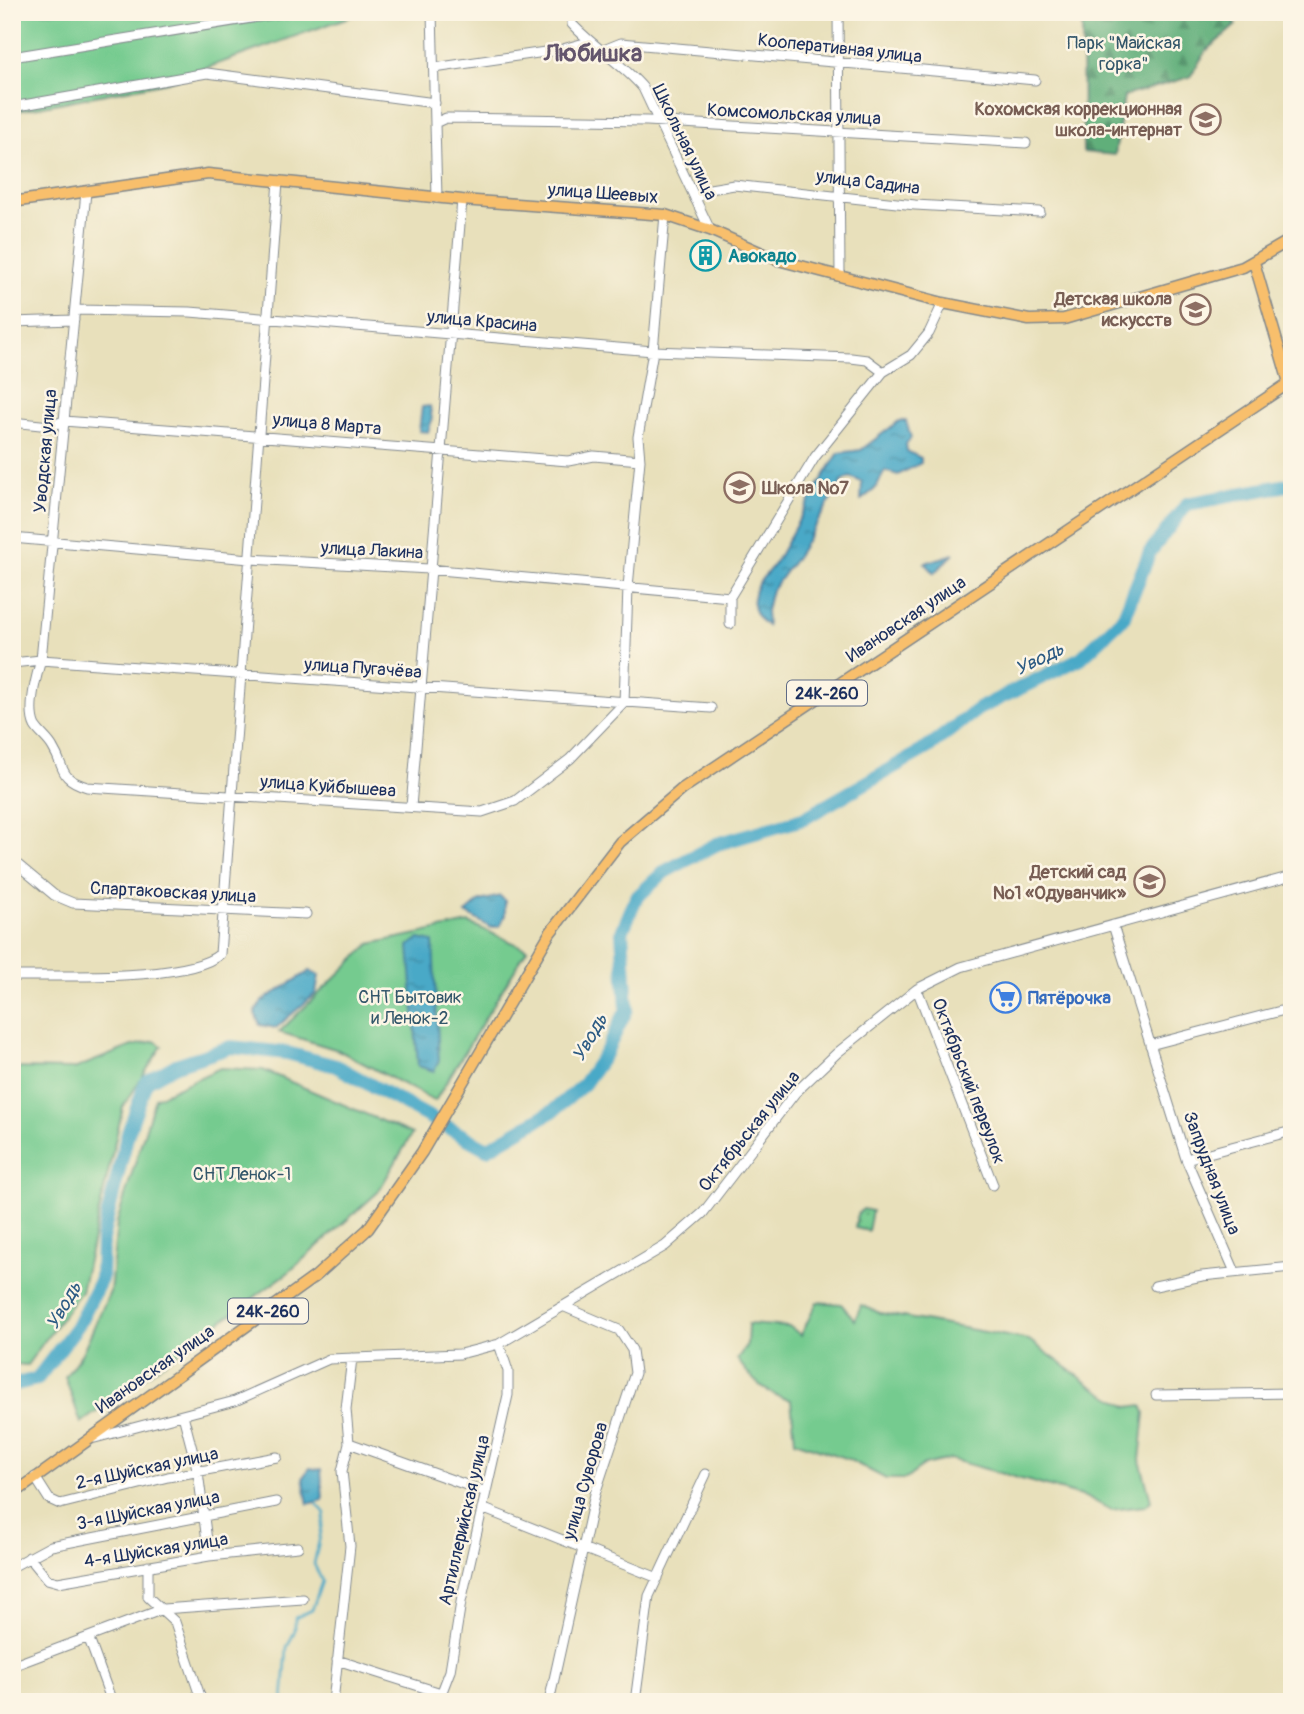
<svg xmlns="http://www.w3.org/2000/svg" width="1304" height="1714" font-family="Pangolin,sans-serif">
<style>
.forest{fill:url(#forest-firs);stroke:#3e6f6c;stroke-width:2}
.park{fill:url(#park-dots);stroke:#487d76;stroke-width:2}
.garden{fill:#75cb8f;stroke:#487d76;stroke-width:2}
.water{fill:url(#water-ripples);stroke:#326c92;stroke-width:2}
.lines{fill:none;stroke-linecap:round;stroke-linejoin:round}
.stream{stroke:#48a9c7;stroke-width:2.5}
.river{stroke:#48a9c7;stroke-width:14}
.minor-casing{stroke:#82888c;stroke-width:11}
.major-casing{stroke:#82888c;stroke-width:13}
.minor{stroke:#fff;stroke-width:9}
.major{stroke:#f8bf6c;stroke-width:10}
.labels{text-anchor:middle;stroke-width:5;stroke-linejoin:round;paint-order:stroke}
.shield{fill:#fcf5e5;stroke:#5e6a86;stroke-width:2}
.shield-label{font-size:16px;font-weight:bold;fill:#1b2f5e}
.park-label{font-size:18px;fill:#32566a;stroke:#fcf5e5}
.street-label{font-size:18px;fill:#1b2f5e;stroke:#fcf5e5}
.education-label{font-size:18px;font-weight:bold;fill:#785e54;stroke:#fcf5e5;text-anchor:end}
.culture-label{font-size:18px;font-weight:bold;fill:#0d838f;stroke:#fcf5e5;text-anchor:start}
.shop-label{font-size:18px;font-weight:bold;fill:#366cbe;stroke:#fcf5e5;text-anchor:start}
.water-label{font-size:19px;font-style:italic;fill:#2b5a83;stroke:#fcf5e5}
.district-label{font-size:24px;font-weight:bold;fill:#63556c;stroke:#fcf5e5}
</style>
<defs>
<pattern id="forest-firs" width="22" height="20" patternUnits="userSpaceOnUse" patternTransform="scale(1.75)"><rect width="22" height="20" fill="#60af7a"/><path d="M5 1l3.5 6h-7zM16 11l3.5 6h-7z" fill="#4e8f67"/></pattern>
<pattern id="park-dots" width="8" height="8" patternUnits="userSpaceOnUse" patternTransform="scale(1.75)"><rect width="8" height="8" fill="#75cb8f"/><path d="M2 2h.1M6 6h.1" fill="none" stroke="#5fa578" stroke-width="1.8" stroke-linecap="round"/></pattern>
<pattern id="water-ripples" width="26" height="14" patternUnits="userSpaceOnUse" patternTransform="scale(1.75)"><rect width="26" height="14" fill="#48a9c7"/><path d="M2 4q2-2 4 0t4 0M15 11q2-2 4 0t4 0" fill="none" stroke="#3b8aa5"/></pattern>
</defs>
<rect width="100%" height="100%" fill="#fcf5e5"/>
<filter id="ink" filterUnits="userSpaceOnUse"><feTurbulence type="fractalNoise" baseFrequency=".0143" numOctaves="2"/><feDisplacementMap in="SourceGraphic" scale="14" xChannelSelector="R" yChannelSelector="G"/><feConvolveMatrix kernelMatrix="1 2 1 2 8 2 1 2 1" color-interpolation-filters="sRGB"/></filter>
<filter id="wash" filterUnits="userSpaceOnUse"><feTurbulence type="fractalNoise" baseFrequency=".00686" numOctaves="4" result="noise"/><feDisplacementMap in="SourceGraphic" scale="28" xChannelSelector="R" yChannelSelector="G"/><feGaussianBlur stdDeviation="1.57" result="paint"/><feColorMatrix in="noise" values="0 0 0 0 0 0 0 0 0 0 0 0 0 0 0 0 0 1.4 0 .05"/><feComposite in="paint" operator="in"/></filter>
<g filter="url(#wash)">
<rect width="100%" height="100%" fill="#e8e0bb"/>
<path class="forest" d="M1082,12H1230L1236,25L1206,51L1190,77L1124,96L1115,155L1083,152Z"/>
<path class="park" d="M863,1209L872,1211L868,1231L855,1228L857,1215Z"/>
<path class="garden" d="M12,12H363L167,82L12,112Z
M469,923L527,949L435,1101L338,1050L279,1032L370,944Z
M155,1041L162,1046L123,1107L81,1291L27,1365L12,1364V1068L74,1069L132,1046Z
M220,1068L263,1070L412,1134L378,1192L289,1272L81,1423L65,1377L82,1353L110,1292L117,1222L155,1098Z
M817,1302L841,1304L855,1320L861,1305L880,1313L1029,1340L1092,1386L1128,1407L1142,1405L1145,1413L1140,1460L1151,1501L1145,1506L1111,1510L1089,1498L950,1459L924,1465L906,1479H886L848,1459L795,1441L791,1400C766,1395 752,1380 737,1359L747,1345L748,1324L790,1327L801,1335Z"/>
<path class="water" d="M430,406L432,420L428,432L419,431L422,407Z
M899,421H906L911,438L906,444L907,451L921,458V463L898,475L885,471L875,489L861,500L862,482L850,477L842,481L797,556L770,593L766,611L767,626C758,619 751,610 753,598C755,582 768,574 776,561C797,525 815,487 839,453L861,450Z
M954,554L934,573L925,563Z
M500,896L505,901V915L500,926L491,928L466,913L480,901Z
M419,939L433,942L439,1061L434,1071L418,1066L409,946Z
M310,971L319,975L316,993L276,1028L260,1025L255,1013L262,1001Z
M310,1468L321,1470L323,1500L308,1504L303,1477Z"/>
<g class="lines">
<path class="stream" d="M283,1702L287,1648L295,1630V1618L312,1610L322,1581L314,1564L325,1513L317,1504"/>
<path class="river" d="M12,1385L37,1379L78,1325L101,1279L102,1239L128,1133L146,1082L176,1065L231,1047L287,1053L336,1066L487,1149L553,1111L584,1084L606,1052L627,1009L622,932L636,898L664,872L717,844L803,819L927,748L978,709L1081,658L1123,618L1150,552L1187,504L1292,484"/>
</g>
</g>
<g filter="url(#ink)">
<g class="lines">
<defs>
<path id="minor" d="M432,12L437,198
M572,12V24C594,48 622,63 643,88L710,230
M838,12L840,276
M601,51L621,43L1035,80
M12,57L289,12
M434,68L559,50L588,42
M12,107L207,73L435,103
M435,123L446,118L647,121L1026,143
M86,192L41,660C36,677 27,710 35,726C40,734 49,740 53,748C66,769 58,778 87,787L482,812L515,801L570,759L624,703L628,587L640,460L638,437L653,351L665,215
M695,199L710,189L734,185L915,205L1040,212
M75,310L190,312L653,351L851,358L867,360L883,372
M12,322L74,320
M12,422L50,426L64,421L568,461L594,456L640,460
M12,538L250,559L429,569L730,597
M730,624V597L815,457L883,372L911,355L929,333L943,303
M12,663L41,660L711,708
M411,807L462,200
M12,860L54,895L73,903L306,914
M1113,925L1186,1159L1235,1272
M12,976C58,975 188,982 220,954L278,181
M917,989L993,1185
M1150,1045L1292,1008
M1186,1159L1292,1131
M1155,1286L1202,1276L1292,1267
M1156,1395L1292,1393
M183,1415L198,1472L209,1556
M95,1438L235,1401L329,1359L460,1354L499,1344L665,1246L703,1213L795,1093L837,1053L917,989L961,967L1292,876
M349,1443L486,1492
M35,1477L49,1499L60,1504L168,1477L277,1457
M482,1508L658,1578
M29,1557L47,1579L58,1582L209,1556L298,1547
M148,1566V1597L175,1622L202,1702
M12,1567L51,1546L276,1502
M1290,1580L1292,1576
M89,1639L112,1702
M337,1660L441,1693
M12,1666L163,1609L303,1599
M333,1702L350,1546L342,1471L349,1443L346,1409L352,1358
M438,1702L450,1671L461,1602L508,1395V1371L499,1344
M549,1702L595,1494L635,1373L632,1350L619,1330L565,1307
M635,1702L649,1596L706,1474"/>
<path id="major" d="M12,202L208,174L462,200L665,215L710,230L778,260L943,303L1029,320L1064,319L1243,267L1292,239
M1254,262L1292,393
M12,1495L316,1276L368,1229L422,1152L550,933L620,842L682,789L1292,381"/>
</defs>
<use href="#minor" class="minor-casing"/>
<use href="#major" class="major-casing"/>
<use href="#minor" class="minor"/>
<use href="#major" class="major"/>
</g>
</g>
<defs>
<symbol id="school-ring" viewBox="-11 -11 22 22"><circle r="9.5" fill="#fcf5e5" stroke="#8d6e63" stroke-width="1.5"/><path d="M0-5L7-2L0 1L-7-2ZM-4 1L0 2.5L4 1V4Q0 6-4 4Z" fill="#8d6e63"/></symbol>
<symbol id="building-ring" viewBox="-11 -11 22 22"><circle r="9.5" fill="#fcf5e5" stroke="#0f9aa8" stroke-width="1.5"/><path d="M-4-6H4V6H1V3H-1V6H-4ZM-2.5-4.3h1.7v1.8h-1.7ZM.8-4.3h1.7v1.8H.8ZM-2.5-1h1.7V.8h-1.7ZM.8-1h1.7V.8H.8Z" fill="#0f9aa8"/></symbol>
<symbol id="supermarket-ring" viewBox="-11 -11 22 22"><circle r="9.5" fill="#fcf5e5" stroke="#3f7fe0" stroke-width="1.5"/><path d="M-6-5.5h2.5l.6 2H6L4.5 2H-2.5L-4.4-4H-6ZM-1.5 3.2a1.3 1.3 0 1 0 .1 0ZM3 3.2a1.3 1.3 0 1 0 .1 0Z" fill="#3f7fe0"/></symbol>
</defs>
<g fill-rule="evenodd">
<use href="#school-ring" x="1188" y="102" width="35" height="35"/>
<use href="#building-ring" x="688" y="238" width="35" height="35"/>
<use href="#school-ring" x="1178" y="292" width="35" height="35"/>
<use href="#school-ring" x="722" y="470" width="35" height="35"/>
<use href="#school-ring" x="1132" y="864" width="35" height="35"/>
<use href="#supermarket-ring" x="988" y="980" width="35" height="35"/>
</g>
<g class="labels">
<g class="shield">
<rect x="787" y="680.5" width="80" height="25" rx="5"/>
<rect x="228" y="1298.5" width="80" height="25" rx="5"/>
</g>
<g class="shield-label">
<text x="827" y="699">24К-260</text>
<text x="268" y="1317">24К-260</text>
</g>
<g class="park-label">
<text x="1124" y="49">Парк "Майская<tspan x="1124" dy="21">горка"</tspan></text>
<text x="410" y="1003">СНТ Бытовик<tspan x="410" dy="21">и Ленок-2</tspan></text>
<text x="242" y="1180">СНТ Ленок-1</text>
</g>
<g class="street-label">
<text transform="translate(840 48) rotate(6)" y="6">Кооперативная улица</text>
<text transform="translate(794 114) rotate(3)" y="6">Комсомольская улица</text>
<text transform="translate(685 142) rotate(64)" y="6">Школьная улица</text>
<text transform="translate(868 182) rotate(7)" y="6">улица Садина</text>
<text transform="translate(603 193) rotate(4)" y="6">улица Шеевых</text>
<text transform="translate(482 321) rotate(5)" y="6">улица Красина</text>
<text transform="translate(327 424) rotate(5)" y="6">улица 8 Марта</text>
<text transform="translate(45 451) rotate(-85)" y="6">Уводская улица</text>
<text transform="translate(372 550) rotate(3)" y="6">улица Лакина</text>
<text transform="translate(906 619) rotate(-34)" y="6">Ивановская улица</text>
<text transform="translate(363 668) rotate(4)" y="6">улица Пугачёва</text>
<text transform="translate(328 786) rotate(4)" y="6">улица Куйбышева</text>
<text transform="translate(173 892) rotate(3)" y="6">Спартаковская улица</text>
<text transform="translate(969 1081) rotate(69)" y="6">Октябрьский переулок</text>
<text transform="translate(749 1131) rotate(-51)" y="6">Октябрьская улица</text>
<text transform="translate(1212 1173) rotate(69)" y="6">Запрудная улица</text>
<text transform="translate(155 1369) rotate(-35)" y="6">Ивановская улица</text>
<text transform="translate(147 1468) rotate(-12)" y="6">2-я Шуйская улица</text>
<text transform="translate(585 1481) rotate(-74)" y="6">улица Суворова</text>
<text transform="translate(148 1510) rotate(-11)" y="6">3-я Шуйская улица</text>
<text transform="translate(464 1520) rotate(-77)" y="6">Артиллерийская улица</text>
<text transform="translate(156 1550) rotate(-9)" y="6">4-я Шуйская улица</text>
</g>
<g class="education-label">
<text x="1182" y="115">Кохомская коррекционная<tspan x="1182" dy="21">школа-интернат</tspan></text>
<text x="1172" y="305">Детская школа<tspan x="1172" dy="21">искусств</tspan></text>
<text x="762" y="494" text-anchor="start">Школа №7</text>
<text x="1126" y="878">Детский сад<tspan x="1126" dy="21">№1 «Одуванчик»</tspan></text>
</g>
<g class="culture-label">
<text x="728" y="262">Авокадо</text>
</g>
<g class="shop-label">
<text x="1028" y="1004">Пятёрочка</text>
</g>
<g class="water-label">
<text transform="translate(1039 658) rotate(-26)" y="7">Уводь</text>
<text transform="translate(589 1037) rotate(-60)" y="7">Уводь</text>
<text transform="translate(63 1305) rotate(-60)" y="7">Уводь</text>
</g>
<g class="district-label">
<text x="593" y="61">Любишка</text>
</g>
</g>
<rect width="1304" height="1714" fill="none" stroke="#fcf5e5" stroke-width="42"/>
</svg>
